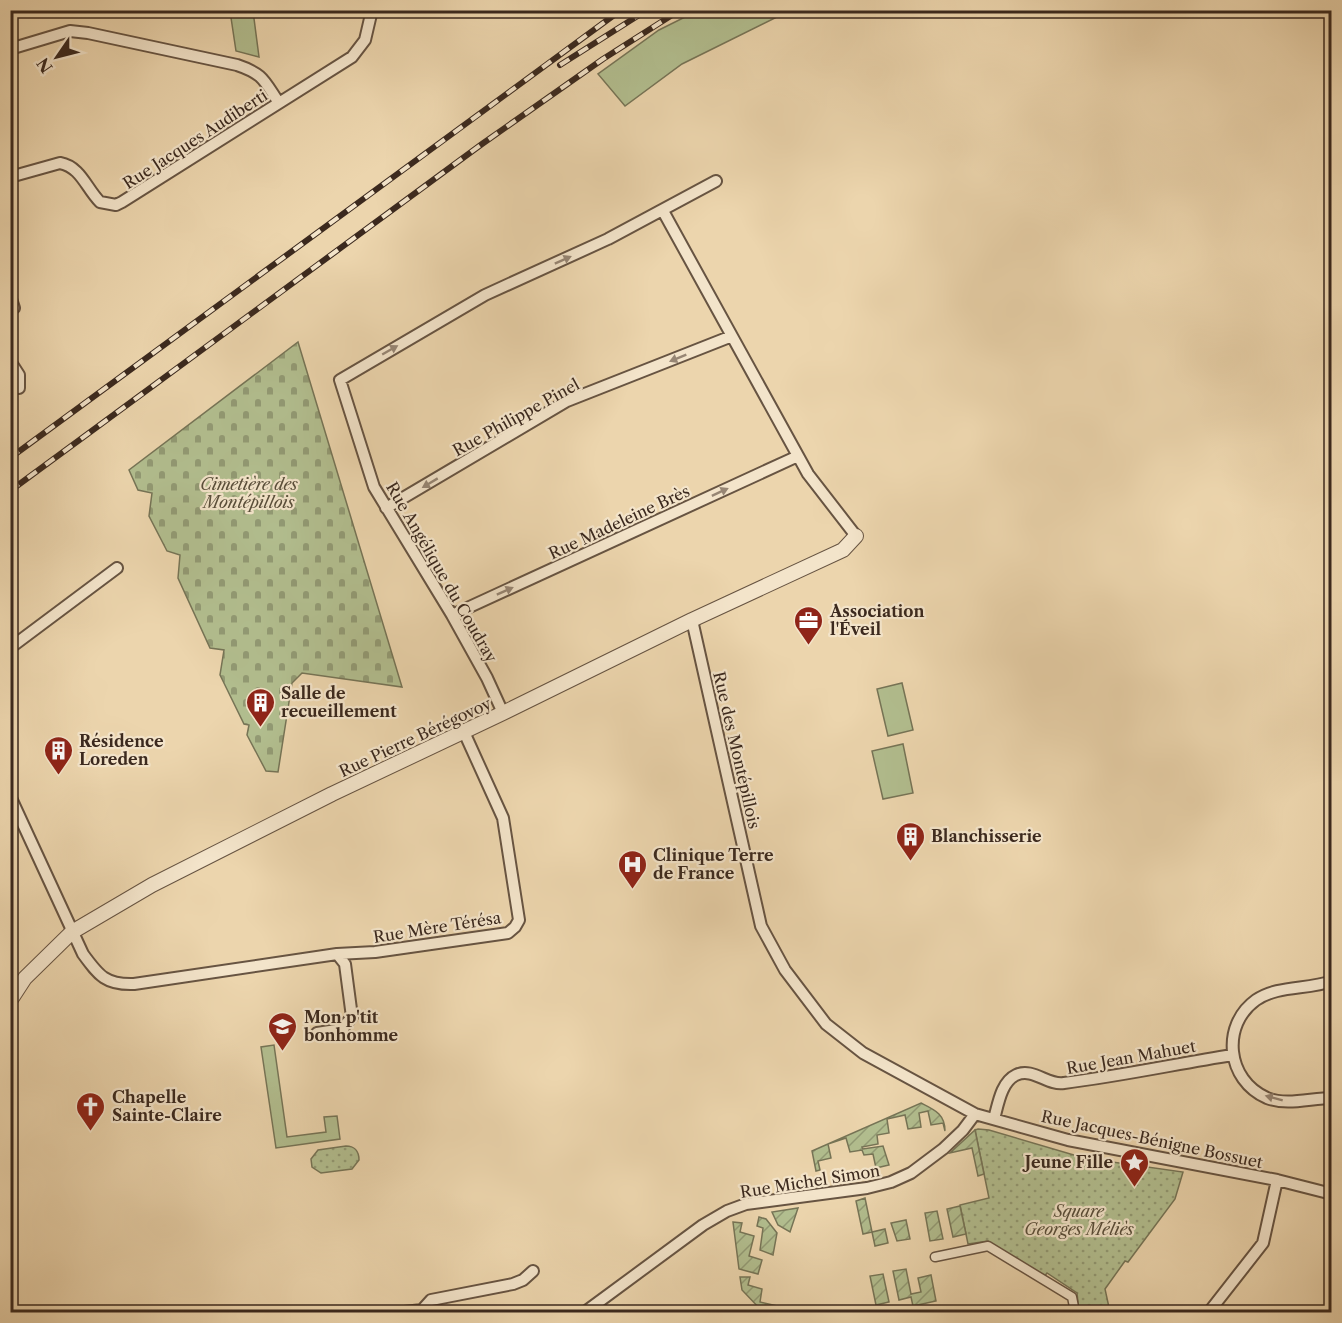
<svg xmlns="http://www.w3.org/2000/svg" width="1342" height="1323" font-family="'Libre Caslon Text',serif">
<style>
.grass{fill:#b2be8f;stroke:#767456;stroke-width:1.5}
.cemetery{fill:url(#cemetery-stones);stroke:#767456;stroke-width:1.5}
.park{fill:url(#park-dots);stroke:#767456;stroke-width:1.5}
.garden{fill:url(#garden-furrows);stroke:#767456;stroke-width:1.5}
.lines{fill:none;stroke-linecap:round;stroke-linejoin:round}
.pedestrian-casing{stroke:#675442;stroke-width:11}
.minor-casing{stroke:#675442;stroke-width:14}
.tertiary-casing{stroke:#675442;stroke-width:16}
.pedestrian{stroke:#f3e4ca;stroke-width:8}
.minor{stroke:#f3e4ca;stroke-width:10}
.tertiary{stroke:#f3e4ca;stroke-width:14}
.rail-casing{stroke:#3b291e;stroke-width:6}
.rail{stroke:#f3e4ca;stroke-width:4;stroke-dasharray:11;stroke-linecap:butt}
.oneway{fill:#978674}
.labels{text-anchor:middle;stroke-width:4.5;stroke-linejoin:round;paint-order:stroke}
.street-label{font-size:16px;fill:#3b291e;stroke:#f3e4ca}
.park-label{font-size:16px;font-style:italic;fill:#594e3a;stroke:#f3e4ca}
.poi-label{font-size:16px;font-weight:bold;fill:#3b291e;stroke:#f3e4ca;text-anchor:start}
</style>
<defs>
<pattern id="cemetery-stones" width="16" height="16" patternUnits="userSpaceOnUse" patternTransform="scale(1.5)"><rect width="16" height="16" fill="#b2be8f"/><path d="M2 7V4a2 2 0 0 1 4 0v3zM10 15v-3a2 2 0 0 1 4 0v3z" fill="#929a74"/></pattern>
<pattern id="park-dots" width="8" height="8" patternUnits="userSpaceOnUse" patternTransform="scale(1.5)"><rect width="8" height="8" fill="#b2be8f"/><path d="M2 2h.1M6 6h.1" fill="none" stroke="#929a74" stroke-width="1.8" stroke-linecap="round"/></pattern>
<pattern id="garden-furrows" width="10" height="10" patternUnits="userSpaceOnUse" patternTransform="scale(1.5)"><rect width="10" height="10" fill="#b2be8f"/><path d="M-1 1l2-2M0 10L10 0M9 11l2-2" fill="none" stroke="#929a74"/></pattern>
</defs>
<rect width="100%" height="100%" fill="#ecd5ad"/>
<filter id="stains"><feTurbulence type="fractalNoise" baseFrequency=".00333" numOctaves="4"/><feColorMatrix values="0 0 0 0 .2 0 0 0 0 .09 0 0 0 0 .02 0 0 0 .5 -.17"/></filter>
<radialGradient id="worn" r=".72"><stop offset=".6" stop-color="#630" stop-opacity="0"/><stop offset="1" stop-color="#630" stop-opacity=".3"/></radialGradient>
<path class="grass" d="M230,11H253L259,57L236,51Z
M697,11H789L682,64L625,106L598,74L659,30Z
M902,683L913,730L888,736L877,689Z
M903,744L913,793L883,799L872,751Z
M274,1045L287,1137L326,1132L324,1117L337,1116L340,1139L276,1148L261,1047Z"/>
<path class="cemetery" d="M298,342L402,687L302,673L292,683L278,772L266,771L247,735L249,725L244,724L220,675L224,650L210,648L178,578L180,555L167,551L149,516L152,493L138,490L129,470Z"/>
<path class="park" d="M978,1129L989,1130L1084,1158L1183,1172L1175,1199L1128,1262L1125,1261L1105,1289L1110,1312H1079L1077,1293L1047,1273L1044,1277L988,1241L968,1244L960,1205L989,1198L975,1130Z
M346,1146C354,1146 359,1151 359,1160L352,1169L321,1173L312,1167L311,1159L318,1150Z"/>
<path class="garden" d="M921,1103C935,1110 945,1114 945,1131L943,1123L931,1125L928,1111L919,1113L921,1127L908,1129L905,1115L887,1119L889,1133L877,1135L878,1144L862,1147L863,1149L883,1146L889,1165L876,1168L873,1154L864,1155L862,1150L850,1152L846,1138L828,1144L831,1158L818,1161L820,1170L816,1171L812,1151Z
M975,1130L984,1174L978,1176L972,1148L950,1153Z
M865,1198L872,1232L885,1229L888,1243L875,1246L872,1232L863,1234L856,1201Z
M960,1206L966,1234L953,1237L947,1209Z
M798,1208L790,1232L778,1225L772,1212Z
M937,1211L943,1239L930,1241L925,1213Z
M759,1217L766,1219L777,1233L773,1255L760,1250L763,1228L757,1226Z
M906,1220L910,1239L897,1241L891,1223Z
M733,1222L742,1223L740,1232L754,1236L749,1256L762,1260L758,1274L739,1269Z
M906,1269L911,1294L921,1292L918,1278L931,1275L936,1301L913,1306L911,1297L899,1300L893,1271Z
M883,1274L889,1302L876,1305L870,1276Z
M740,1277H750L748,1285L762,1289L760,1302L782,1307L780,1312H763L742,1290Z"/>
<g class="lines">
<defs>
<path id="pedestrian" d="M935,1257L988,1246L1072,1297L1075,1312"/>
<path id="minor" d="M10,49L70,31L88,33L237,65C264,74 264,81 279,103
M10,177L60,163C81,167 86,188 100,202L116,205L122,202L352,57L365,40L372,10
M663,211L808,474L856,536
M10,296L14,308
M10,361L19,375V388
M386,508L567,401L732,336
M452,615L798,456
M692,620L761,926L785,970L826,1024L863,1053L975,1114L1068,1140L1277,1180L1332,1194
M10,648L117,568
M503,713L487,678L452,615L374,487L340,380L485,295L608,239L716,181
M10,796L83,954C99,976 106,985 134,984L337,954L345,964L352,1017L345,1025L341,1035
M337,954L375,952L508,933L515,927L519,920L503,818L464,732
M1332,981C1307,990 1278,985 1256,1000C1221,1025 1226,1080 1267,1098C1287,1106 1311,1098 1332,1098
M317,1033L343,1029
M994,1119C998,1105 1001,1082 1016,1075C1033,1067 1048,1086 1064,1083C1120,1076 1176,1064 1232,1055
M404,1312L422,1310L431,1300L513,1284L523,1280L533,1271
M585,1312L703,1225L727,1211L746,1204L867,1188L891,1182L911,1173L943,1149L963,1130L975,1114
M1209,1312L1263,1243L1277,1180"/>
<path id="tertiary" d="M10,1001L25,978L72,932L152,885L332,794L503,713L692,620L843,550L856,536"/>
</defs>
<use href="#pedestrian" class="pedestrian-casing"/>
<use href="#minor" class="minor-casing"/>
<use href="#tertiary" class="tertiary-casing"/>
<use href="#pedestrian" class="pedestrian"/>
<use href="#minor" class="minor"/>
<use href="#tertiary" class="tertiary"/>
<defs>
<path id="rail" d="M560,65L647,10
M10,458L621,10
M10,491L482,144L603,59L680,10"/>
</defs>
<use href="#rail" class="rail-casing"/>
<use href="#rail" class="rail"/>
</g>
<defs><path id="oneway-solid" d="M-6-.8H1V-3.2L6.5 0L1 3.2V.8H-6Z" transform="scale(1.5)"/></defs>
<g class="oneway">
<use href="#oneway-solid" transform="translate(563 260) rotate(-24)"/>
<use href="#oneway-solid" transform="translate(390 350) rotate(-30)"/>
<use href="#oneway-solid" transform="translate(678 358) rotate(158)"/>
<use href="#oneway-solid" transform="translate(430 483) rotate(149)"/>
<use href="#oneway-solid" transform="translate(720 492) rotate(-25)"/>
<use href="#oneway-solid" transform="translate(505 591) rotate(-24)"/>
<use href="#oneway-solid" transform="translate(1274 1098) rotate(-165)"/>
</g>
<defs>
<symbol id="office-pin" viewBox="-11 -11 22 30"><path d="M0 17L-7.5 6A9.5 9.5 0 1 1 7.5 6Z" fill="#8f2418" stroke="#f3e4ca"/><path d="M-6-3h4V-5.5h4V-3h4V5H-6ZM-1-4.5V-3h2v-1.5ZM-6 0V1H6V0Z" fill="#fff"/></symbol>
<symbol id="building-pin" viewBox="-11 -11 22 30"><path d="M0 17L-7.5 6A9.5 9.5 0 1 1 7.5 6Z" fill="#8f2418" stroke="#f3e4ca"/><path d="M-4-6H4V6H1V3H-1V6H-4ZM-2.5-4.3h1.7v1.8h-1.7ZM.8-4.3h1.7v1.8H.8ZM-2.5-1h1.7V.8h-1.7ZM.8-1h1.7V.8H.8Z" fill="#fff"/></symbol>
<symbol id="hospital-pin" viewBox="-11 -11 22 30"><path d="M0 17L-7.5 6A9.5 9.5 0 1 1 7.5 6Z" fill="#8f2418" stroke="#f3e4ca"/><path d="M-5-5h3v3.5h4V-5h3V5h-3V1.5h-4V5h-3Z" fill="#fff"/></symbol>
<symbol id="school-pin" viewBox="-11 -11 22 30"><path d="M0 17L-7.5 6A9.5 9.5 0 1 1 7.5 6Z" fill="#8f2418" stroke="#f3e4ca"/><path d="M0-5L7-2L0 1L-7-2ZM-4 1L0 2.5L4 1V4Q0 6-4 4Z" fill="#fff"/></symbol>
<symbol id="church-pin" viewBox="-11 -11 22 30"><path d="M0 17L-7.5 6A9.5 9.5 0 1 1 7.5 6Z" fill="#8f2418" stroke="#f3e4ca"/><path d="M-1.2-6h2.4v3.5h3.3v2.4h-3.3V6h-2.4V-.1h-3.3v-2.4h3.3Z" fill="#fff"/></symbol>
<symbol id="sight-pin" viewBox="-11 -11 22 30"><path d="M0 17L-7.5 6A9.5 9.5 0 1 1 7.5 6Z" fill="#8f2418" stroke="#f3e4ca"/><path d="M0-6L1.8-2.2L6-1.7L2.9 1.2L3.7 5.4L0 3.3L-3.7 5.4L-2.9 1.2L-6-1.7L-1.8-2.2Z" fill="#fff"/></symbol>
</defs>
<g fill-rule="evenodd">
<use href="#office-pin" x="792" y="604" width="33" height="45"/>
<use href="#building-pin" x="244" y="686" width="33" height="45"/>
<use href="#building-pin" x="42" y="734" width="33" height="45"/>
<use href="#building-pin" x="894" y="820" width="33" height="45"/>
<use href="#hospital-pin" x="616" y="848" width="33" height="45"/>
<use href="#school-pin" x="266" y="1010" width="33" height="45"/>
<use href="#church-pin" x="74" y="1090" width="33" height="45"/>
<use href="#sight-pin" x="1118" y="1146" width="33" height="45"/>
</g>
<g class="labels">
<g class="street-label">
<text transform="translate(195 139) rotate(-33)" y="6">Rue Jacques Audiberti</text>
<text transform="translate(516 417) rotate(-29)" y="6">Rue Philippe Pinel</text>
<text transform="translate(619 522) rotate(-25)" y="6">Rue Madeleine Brès</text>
<text transform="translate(442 572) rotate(60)" y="6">Rue Angélique du Coudray</text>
<text transform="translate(415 737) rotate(-25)" y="6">Rue Pierre Bérégovoy</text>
<text transform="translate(737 750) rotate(77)" y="6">Rue des Montépillois</text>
<text transform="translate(437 927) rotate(-9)" y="6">Rue Mère Térésa</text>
<text transform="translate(1131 1057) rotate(-10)" y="6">Rue Jean Mahuet</text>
<text transform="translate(1152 1139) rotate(12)" y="6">Rue Jacques-Bénigne Bossuet</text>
<text transform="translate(810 1181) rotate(-9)" y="6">Rue Michel Simon</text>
</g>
<g class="park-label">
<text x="249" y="490">Cimetière des<tspan x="249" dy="18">Montépillois</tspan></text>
<text x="1079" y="1217">Square<tspan x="1079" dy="18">Georges Méliès</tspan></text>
</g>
<g class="poi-label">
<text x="830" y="617">Association<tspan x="830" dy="18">l'Éveil</tspan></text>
<text x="281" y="699">Salle de<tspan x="281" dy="18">recueillement</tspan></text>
<text x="79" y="747">Résidence<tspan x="79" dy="18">Loreden</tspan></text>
<text x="931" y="842">Blanchisserie</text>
<text x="653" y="861">Clinique Terre<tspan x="653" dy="18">de France</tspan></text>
<text x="304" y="1023">Mon p'tit<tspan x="304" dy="18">bonhomme</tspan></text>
<text x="112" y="1103">Chapelle<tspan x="112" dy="18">Sainte-Claire</tspan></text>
<text x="1113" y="1168" text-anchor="end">Jeune Fille</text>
</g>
</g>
<rect width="1342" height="1323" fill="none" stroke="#ecd5ad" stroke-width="36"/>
<rect x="12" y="12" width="1318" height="1299" fill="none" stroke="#3b291e" stroke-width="3"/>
<rect x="18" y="18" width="1306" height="1287" fill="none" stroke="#3b291e" stroke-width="1.5"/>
<g transform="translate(57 57) rotate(235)" stroke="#f3e4ca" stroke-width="4.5" paint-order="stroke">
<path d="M0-4.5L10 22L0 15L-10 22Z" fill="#3b291e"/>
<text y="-9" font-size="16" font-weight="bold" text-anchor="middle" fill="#3b291e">N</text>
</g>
<rect width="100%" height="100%" filter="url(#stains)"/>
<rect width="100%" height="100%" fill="url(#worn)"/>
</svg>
